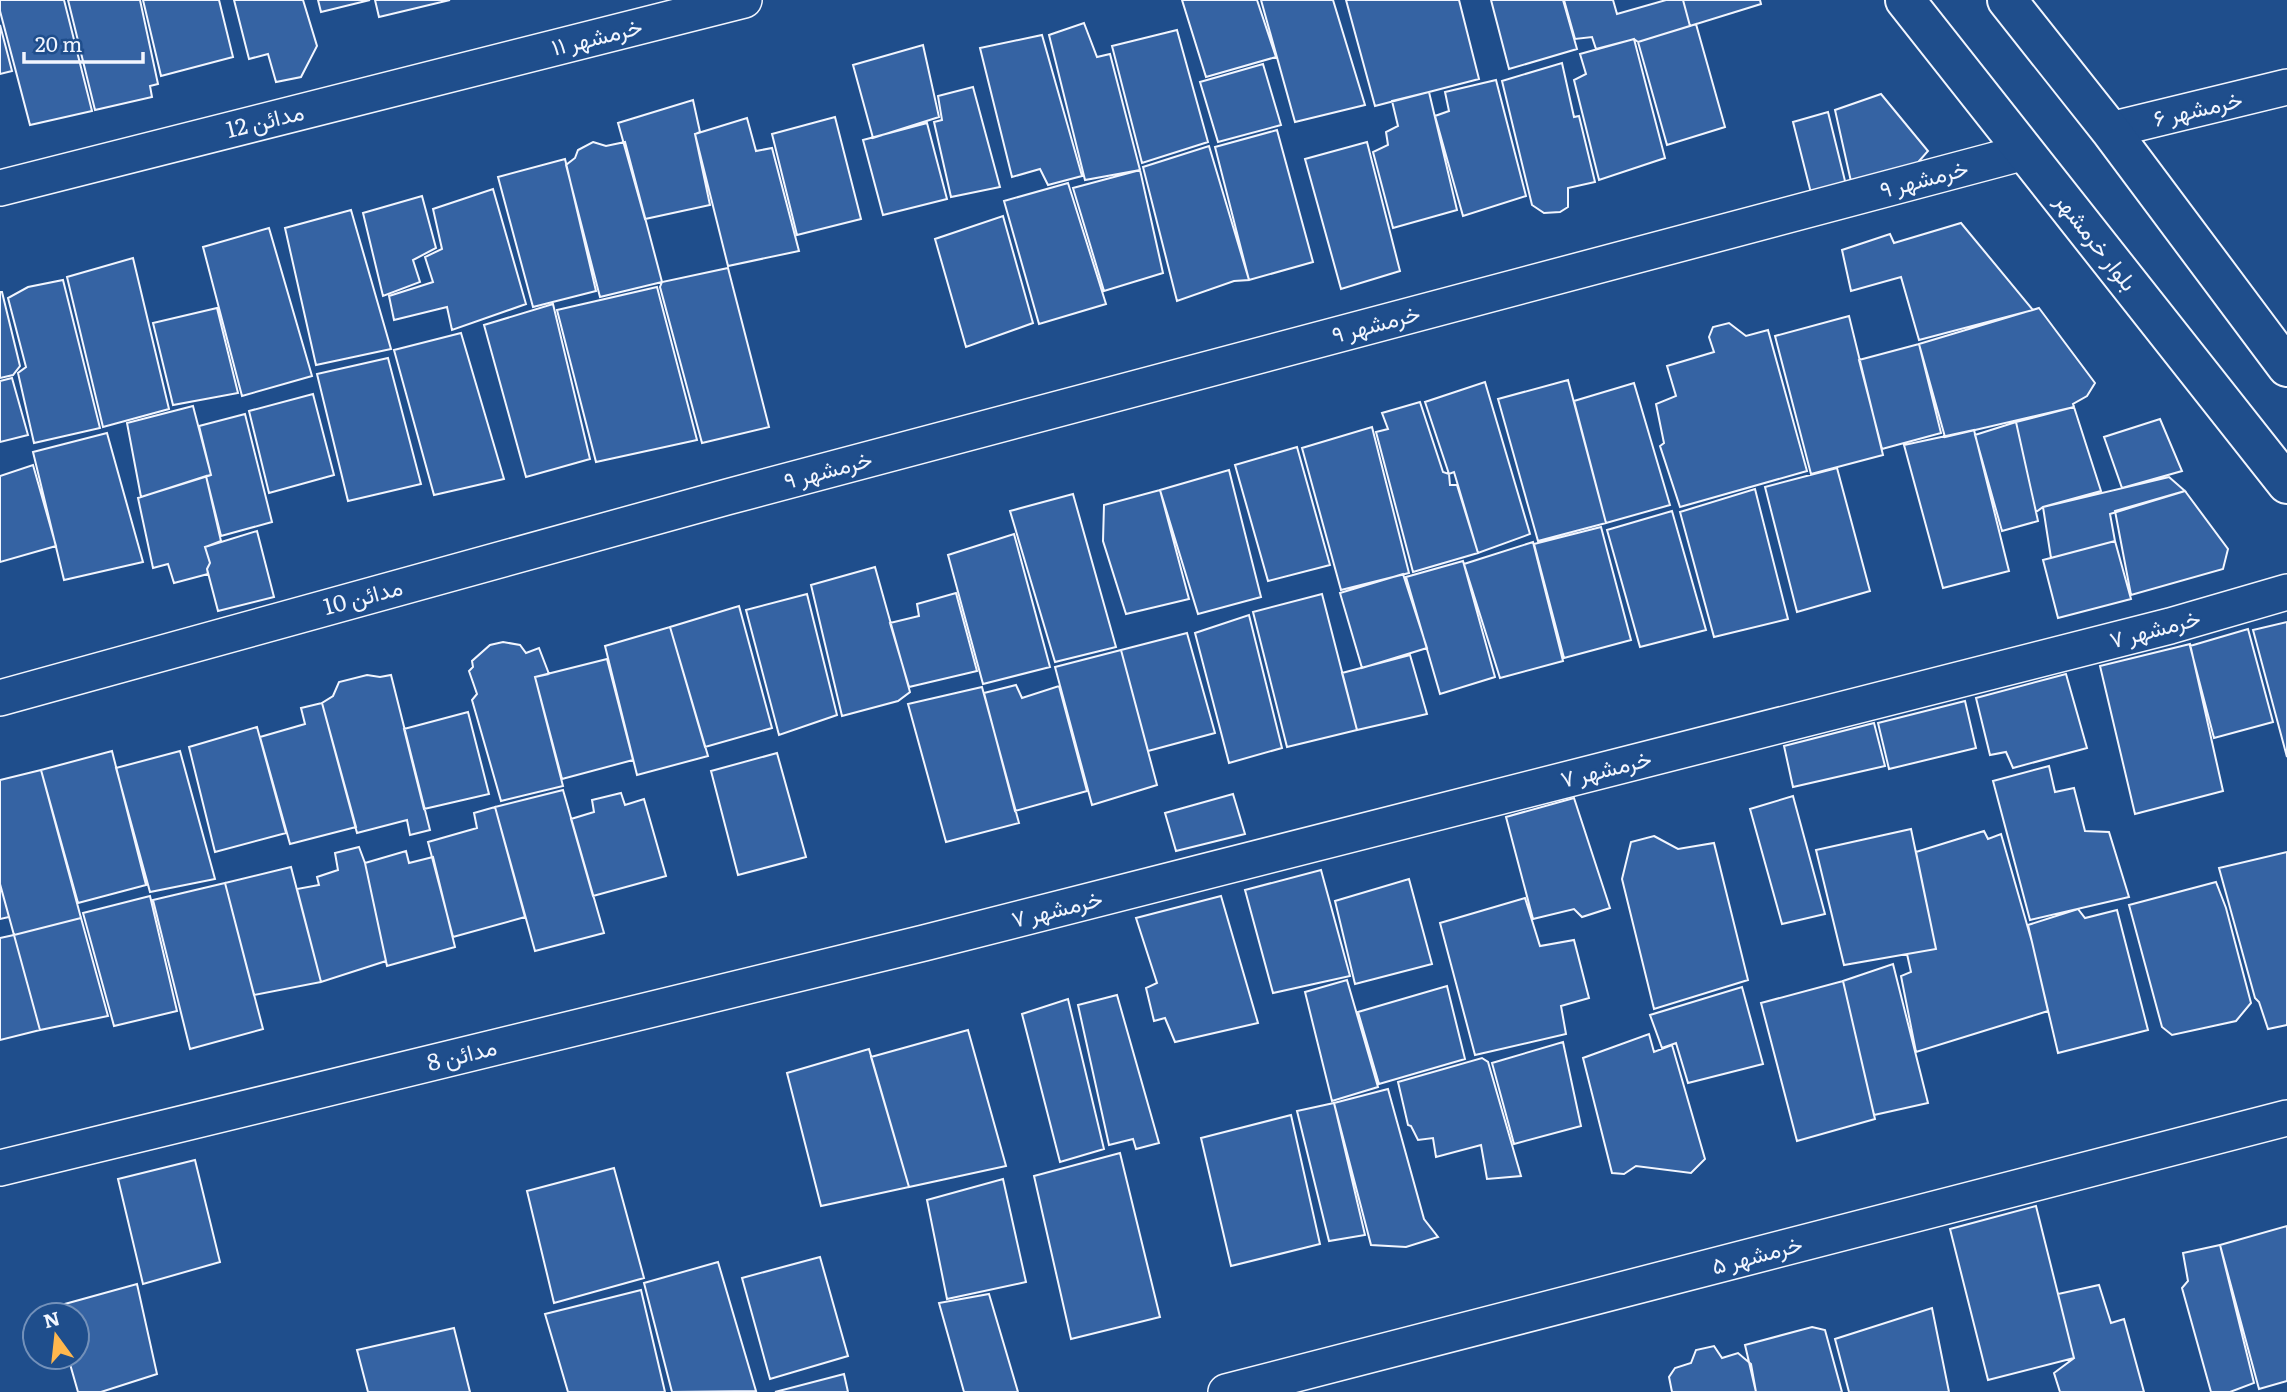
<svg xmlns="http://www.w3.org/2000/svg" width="2287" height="1392" font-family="Literata,Vazirmatn,serif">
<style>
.building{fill:#3563a3;stroke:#f2f6ff;stroke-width:2}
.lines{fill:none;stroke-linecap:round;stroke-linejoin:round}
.street-casing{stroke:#f2f6ff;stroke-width:38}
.secondary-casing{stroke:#f2f6ff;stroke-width:42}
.street{stroke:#1f4e8c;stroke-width:35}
.secondary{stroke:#1f4e8c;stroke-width:38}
.labels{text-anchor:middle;stroke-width:5;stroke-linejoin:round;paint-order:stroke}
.street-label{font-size:23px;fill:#f2f6ff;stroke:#1f4e8c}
</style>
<rect width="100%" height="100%" fill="#1f4e8c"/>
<path class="building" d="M0,0H64L92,111L30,125L0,11Z
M68,0H140L158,84L150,86L152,97L95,110Z
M143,0H219L233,57L161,76Z
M234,0H303L317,46L301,77L276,82L268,54L249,59Z
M318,0H370L321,12Z
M375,0H450L379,17Z
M1182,0H1257L1276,57L1206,77Z
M1261,0H1333L1365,105L1295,122Z
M1346,0H1459L1479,79L1375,106Z
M1491,0H1563L1577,49L1509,69Z
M1564,0H1613L1617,14L1666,0H1683L1690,26L1638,42L1634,39L1596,49L1592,37L1575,39Z
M1683,0H1760L1761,4L1690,26Z
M1084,23L1097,57L1110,54L1140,170L1085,180L1049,35Z
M1696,24L1725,127L1667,145L1638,42Z
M0,25L12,71L0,74Z
M1177,30L1208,142L1142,163L1112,46Z
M1042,35L1082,176L1048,185L1040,169L1012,177L980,48Z
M1634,39L1665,158L1599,180L1574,80L1586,74L1580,54Z
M923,45L939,117L873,138L853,65Z
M1562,63L1574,117L1579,116L1595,182L1568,188V207L1560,212L1544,213L1532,205L1502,81Z
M1263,64L1281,125L1218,142L1200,82Z
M1496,80L1526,196L1463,216L1435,116L1449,111L1445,92Z
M973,87L1000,187L951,197L934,122L942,120L938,96Z
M1429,92L1457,210L1393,228L1373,152L1388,145L1386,132L1398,126L1392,101Z
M1881,94L1928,151L1913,168L1852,186L1835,110Z
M693,100L700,132L695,134L710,205L645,219L618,123Z
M1828,112L1847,189L1812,197L1793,122Z
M835,117L861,219L797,235L772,134Z
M747,118L756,151L772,148L799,251L728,266L695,134Z
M927,123L947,199L883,215L863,140Z
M1277,130L1313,262L1249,280L1215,147Z
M593,142L606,146L625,142L662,282L600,297L566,165L575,158L578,150Z
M1367,142L1400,271L1341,289L1305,159Z
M1209,146L1249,280L1234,281L1177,301L1143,167Z
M565,159L596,291L533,307L498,177Z
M1140,170L1163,273L1104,291L1073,188Z
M1068,183L1106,304L1039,324L1004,201Z
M493,189L526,304L452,330L447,307L394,320L389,296L433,282L425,257L442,249L433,209Z
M422,196L436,248L413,260L420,282L383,296L363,213Z
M351,210L391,349L316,365L285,228Z
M1003,216L1033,323L966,347L935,239Z
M1961,223L2033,310L1919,340L1901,277L1851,291L1842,250L1890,234L1894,243Z
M269,228L312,376L242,396L203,247Z
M133,258L169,409L103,427L67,277Z
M728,268L769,427L702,443L660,287L662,282Z
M63,280L100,428L34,443L18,373L26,367L8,298L28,287Z
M657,287L697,440L596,462L557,310Z
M0,292H2L20,366L13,375L0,378Z
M553,304L590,459L526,477L484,325Z
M217,308L238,393L173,405L153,323Z
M2039,308L2095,383L2087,396L2073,404L2074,407L1945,437L1919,344Z
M1849,316L1883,455L1811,474L1775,336Z
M1729,323L1746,336L1768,330L1807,471L1680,507L1660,446L1664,443L1656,404L1676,396L1667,366L1714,352L1709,337L1713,327Z
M461,333L504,479L434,495L394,350Z
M1919,344L1941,433L1882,449L1859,360Z
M388,358L421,484L348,501L317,374Z
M12,378L28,435L0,442V381Z
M1568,380L1606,523L1538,541L1498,399Z
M1485,382L1530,534L1478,553L1454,472L1449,474L1425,402Z
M1634,383L1670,505L1606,523L1574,401Z
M313,394L334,475L269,493L249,411Z
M1420,402L1443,472L1449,474L1450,485H1457L1478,553L1413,572L1376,432L1388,429L1382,413Z
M193,406L211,475L141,497L127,423Z
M2074,407L2101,491L2043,507L2036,512L2016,422Z
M245,414L272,522L221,536L206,476L211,475L199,426Z
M2160,419L2182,471L2122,488L2104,437Z
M2016,422L2038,521L2002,531L1975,435Z
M1372,427L1409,573L1341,590L1302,448Z
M1974,430L2009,571L1943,588L1904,445Z
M107,433L143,562L64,580L33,452Z
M1297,447L1330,565L1268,581L1235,465Z
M33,465L56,546L0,562V476Z
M1837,468L1870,591L1797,612L1765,487Z
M1229,470L1261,597L1198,614L1160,490Z
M206,476L221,541L205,547L210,563L207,569L208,574L174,583L168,564L153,568L138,498Z
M2169,477L2185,491L2110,514L2115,541L2051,558L2043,507Z
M1755,489L1788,619L1714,637L1680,512Z
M1160,490L1189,599L1126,614L1103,541L1104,505Z
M2185,491L2228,549L2223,569L2131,595L2115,511Z
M1073,494L1116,647L1055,662L1010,511Z
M1672,511L1706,630L1640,647L1607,530Z
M1601,527L1631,640L1564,658L1534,544Z
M257,531L274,597L218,611L207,569L210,563L205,547Z
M1014,534L1050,667L983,684L948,555Z
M2115,541L2131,599L2058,618L2043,560Z
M1533,542L1563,661L1500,678L1464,564Z
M1463,561L1495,677L1440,694L1406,577Z
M875,567L910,692L898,701L842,716L811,585Z
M1403,574L1427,648L1362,668L1340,593Z
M956,593L977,671L909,687L890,623L919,616L917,604Z
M807,594L837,715L779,735L746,610Z
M1322,594L1357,730L1287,747L1253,612Z
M739,606L772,728L705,747L670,627Z
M1249,615L1282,748L1229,763L1195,633Z
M2287,622V757L2253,630Z
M670,627L708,756L637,775L605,646Z
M2248,629L2273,722L2214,738L2190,646Z
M1187,633L1215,733L1148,751L1121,650Z
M503,642L520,645L526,653L539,648L549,674L535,677L563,786L501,801L472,700L477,694L469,671L473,667L472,661L490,645Z
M2190,644L2223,791L2135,814L2100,666Z
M1121,650L1157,785L1092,805L1055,667Z
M1410,655L1427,714L1357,730L1342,673Z
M607,659L633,760L562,779L535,677Z
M2066,674L2087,748L2013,768L2006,752L1990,755L1976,698Z
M367,675L380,677L391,675L430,830L410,835L407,820L357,833L322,703L333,696L339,682Z
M1016,685L1022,698L1059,686L1087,791L1015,811L984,693Z
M982,687L1019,823L946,842L908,704Z
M1965,701L1976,748L1889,769L1878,723Z
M322,703L356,827L290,844L260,737L305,724L301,708Z
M468,712L489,794L424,809L404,729Z
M1874,723L1885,766L1793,787L1784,746Z
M257,727L286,833L215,852L189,747Z
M112,751L146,885L78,903L41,770Z
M180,751L215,879L150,892L116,768Z
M777,753L806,857L738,875L711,771Z
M2049,766L2055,792L2074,788L2085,831L2109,832L2129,897L2030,920L1993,781Z
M41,770L81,918L14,935L0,884V780Z
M563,790L604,933L535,951L495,807Z
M621,793L625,805L644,799L666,876L593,896L571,819L594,812L592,800Z
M1233,794L1245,834L1176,851L1165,813Z
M1793,796L1825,914L1782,924L1750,809Z
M1574,798L1610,908L1582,917L1574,909L1533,919L1506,817Z
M495,807L525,917L453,937L428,842L477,828L474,813Z
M1911,829L1936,949L1844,965L1816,850Z
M1984,831L1988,839L2001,834L2032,942L2048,1011L1916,1052L1901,976L1911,972L1907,954L1936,949L1916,852Z
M1654,836L1678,849L1714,843L1748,980L1654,1009L1622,879L1631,842Z
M359,847L365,863L386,961L321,982L297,889L319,885L317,877L338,870L335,853Z
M406,851L409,863L433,857L455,947L387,966L365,863Z
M2287,852V1025L2268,1029L2259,1002L2255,998L2219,868Z
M291,867L321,982L254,995L225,883Z
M1321,870L1350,976L1273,993L1245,890Z
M1409,879L1432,964L1355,984L1335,901Z
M2216,882L2226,908L2251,1003L2236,1021L2172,1035L2162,1027L2129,905Z
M225,883L263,1029L190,1049L153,900Z
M0,884L9,917L0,919Z
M150,896L177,1011L114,1026L83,913Z
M1221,896L1258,1023L1175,1042L1165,1018L1154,1021L1146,988L1157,983L1136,918Z
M1525,898L1540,946L1574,940L1589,998L1561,1006L1566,1034L1475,1055L1440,923Z
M2078,909L2085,918L2117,910L2148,1030L2058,1053L2028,925Z
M81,918L108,1016L40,1030L14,935Z
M14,935L40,1030L0,1040V938Z
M1893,964L1928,1103L1874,1115L1843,981Z
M1347,980L1378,1087L1332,1101L1305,992Z
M1843,981L1875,1119L1797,1141L1761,1003Z
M1447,986L1465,1059L1379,1084L1358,1012Z
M1742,987L1763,1064L1688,1083L1676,1043L1662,1048L1650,1015Z
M1117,995L1159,1143L1136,1149L1133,1139L1109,1145L1078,1005Z
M1068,999L1104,1149L1060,1162L1022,1014Z
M968,1030L1006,1166L909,1187L871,1057Z
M1649,1034L1654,1052L1672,1045L1705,1159L1691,1173L1636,1166L1624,1174L1612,1173L1583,1058Z
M1563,1042L1581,1126L1514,1144L1492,1063Z
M869,1049L909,1187L821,1206L787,1073Z
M1482,1058L1488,1062L1521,1176L1487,1179L1481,1145L1436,1157L1433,1138L1418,1140L1411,1126L1408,1125L1398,1082Z
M1388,1089L1424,1219L1438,1237L1406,1247L1371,1245L1334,1103Z
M1334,1103L1365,1235L1329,1241L1297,1111Z
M1291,1115L1320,1244L1231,1266L1201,1138Z
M1120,1153L1160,1317L1071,1339L1034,1176Z
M195,1160L220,1262L143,1284L118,1179Z
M614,1168L644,1278L554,1303L527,1191Z
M1003,1179L1026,1282L947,1299L927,1200Z
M2036,1206L2074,1358L1988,1380L1950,1229Z
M2287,1226V1381L2259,1389L2220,1245Z
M2220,1245L2254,1383L2230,1392H2211L2182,1288L2188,1281L2183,1253Z
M820,1257L848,1356L770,1379L742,1278Z
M718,1262L756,1391L672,1392L644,1283Z
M137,1284L157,1374L101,1392H78L68,1357H77V1315H57L54,1307Z
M2099,1285L2111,1323L2124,1319L2144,1392H2060L2054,1373L2074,1358L2058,1294Z
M641,1290L665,1392H568L545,1314Z
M989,1294L1018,1392H964L939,1303Z
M1932,1308L1949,1392H1849L1835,1339Z
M1812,1327L1825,1330L1842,1392H1756L1745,1345Z
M454,1328L470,1392H368L357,1350Z
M1714,1346L1722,1358L1738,1353L1751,1364L1756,1392H1672L1669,1377L1675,1368L1691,1363L1696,1350Z
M844,1374L848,1392H775Z"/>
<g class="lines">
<defs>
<path id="street" d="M2110,130L2287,87
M0,188L744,0
M0,698L727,497L2025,152
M0,1168L924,943L2170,626L2287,592
M1226,1392L2287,1118"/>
<path id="secondary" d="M1905,0L2287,484
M2007,0L2110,130L2287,367"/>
</defs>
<use href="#street" class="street-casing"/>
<use href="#secondary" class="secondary-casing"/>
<use href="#street" class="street"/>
<use href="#secondary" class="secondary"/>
</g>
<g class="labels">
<g class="street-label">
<text transform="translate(597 37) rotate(-14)" y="8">خرمشهر ۱۱</text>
<text transform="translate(2198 109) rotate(-13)" y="8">خرمشهر ۶</text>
<text transform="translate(265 121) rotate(-14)" y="8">مدائن 12</text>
<text transform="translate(1924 179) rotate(-15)" y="8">خرمشهر ۹</text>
<text transform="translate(2096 242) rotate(52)" y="8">بلوار خرمشهر</text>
<text transform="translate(1376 324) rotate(-15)" y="8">خرمشهر ۹</text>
<text transform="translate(828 470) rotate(-15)" y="8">خرمشهر ۹</text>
<text transform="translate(363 597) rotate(-15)" y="8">مدائن 10</text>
<text transform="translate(2155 629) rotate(-15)" y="8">خرمشهر ۷</text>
<text transform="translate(1606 769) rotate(-14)" y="8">خرمشهر ۷</text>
<text transform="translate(1057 909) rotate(-14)" y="8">خرمشهر ۷</text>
<text transform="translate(462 1055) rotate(-14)" y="8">مدائن 8</text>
<text transform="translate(1757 1255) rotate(-15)" y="8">خرمشهر ۵</text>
</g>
</g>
<g transform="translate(56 1336) rotate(345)"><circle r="33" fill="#1f4e8c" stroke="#7391ba" stroke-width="2"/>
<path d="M0-5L12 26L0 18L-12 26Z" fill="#ffb74d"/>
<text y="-10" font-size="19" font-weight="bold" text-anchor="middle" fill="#f2f6ff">N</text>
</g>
<path d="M24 52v10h119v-10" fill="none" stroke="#f2f6ff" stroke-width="3.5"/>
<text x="35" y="52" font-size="21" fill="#f2f6ff" stroke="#1f4e8c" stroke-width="5" paint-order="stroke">20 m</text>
</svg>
